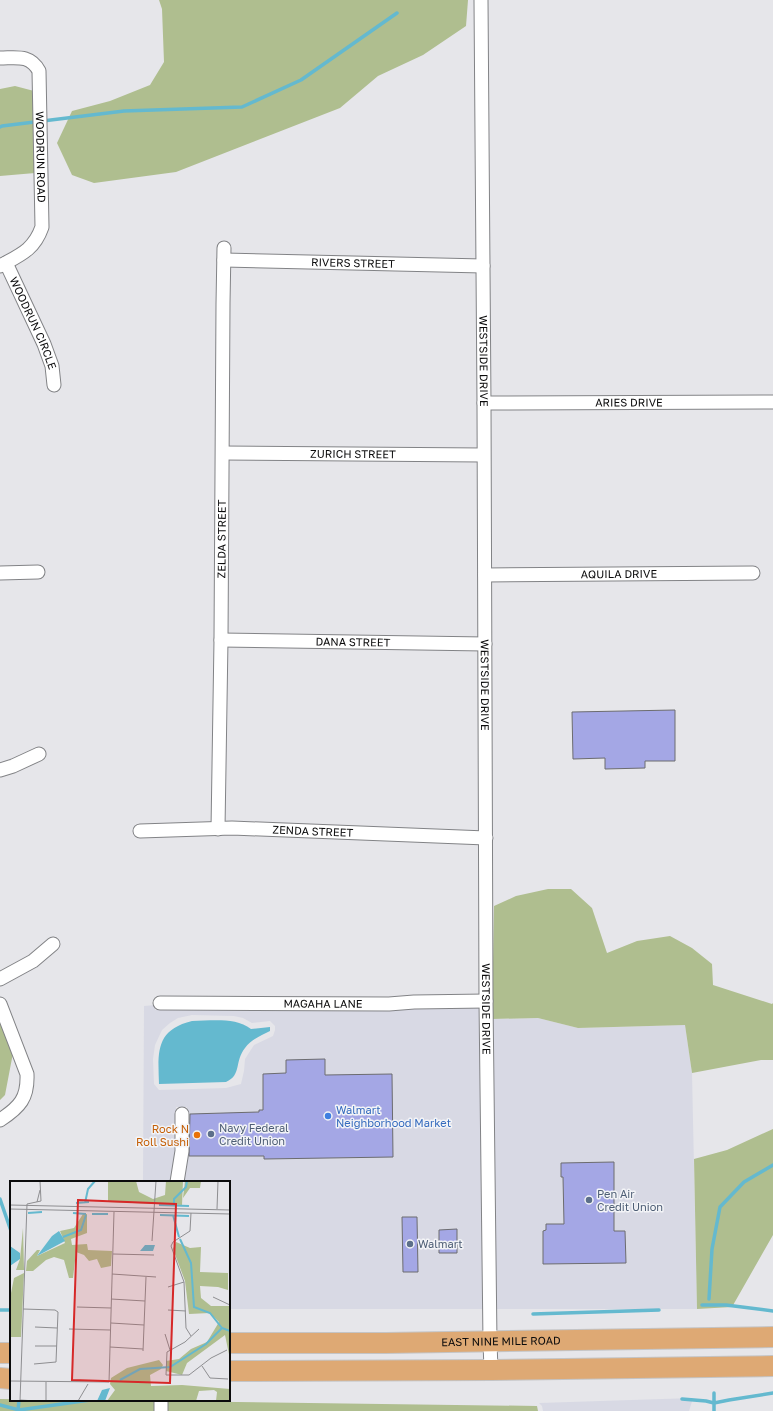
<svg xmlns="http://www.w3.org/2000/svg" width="773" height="1411" font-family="'Golos Text',sans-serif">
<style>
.built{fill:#d8d9e4;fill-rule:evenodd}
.green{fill:#afbe8f}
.water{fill:#64b9cf}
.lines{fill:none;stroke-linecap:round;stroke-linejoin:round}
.stream{stroke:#64b9cf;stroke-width:3.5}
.building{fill:#a4a7e5;stroke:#6c6c6f}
.minor-casing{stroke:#828386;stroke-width:15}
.primary-casing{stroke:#c4c4c5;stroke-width:22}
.minor{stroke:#fff;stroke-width:13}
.primary{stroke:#dea974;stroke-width:20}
.shop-dot{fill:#3f7fe0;stroke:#f3f4f7;stroke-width:1.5}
.service-dot{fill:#5c6f8a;stroke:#f3f4f7;stroke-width:1.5}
.food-dot{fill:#e8710a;stroke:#f3f4f7;stroke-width:1.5}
.labels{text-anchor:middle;stroke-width:3;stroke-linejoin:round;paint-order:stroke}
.street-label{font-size:11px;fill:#0b0b0c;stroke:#f3f4f7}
.shop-label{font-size:11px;fill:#366cbe;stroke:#f3f4f7;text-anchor:start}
.service-label{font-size:11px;fill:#4e5e75;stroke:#f3f4f7;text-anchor:start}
.food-label{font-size:11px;fill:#c56008;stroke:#f3f4f7;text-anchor:end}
.inset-river{fill:none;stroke:#64b9cf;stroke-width:2}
.inset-road{fill:none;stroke:#8e8e91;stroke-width:1}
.view{fill:#d62828;fill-opacity:0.15;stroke:#d62828;stroke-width:2}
.inset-edge{fill:none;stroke:#0b0b0c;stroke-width:2}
</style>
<rect width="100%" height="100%" fill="#e6e6ea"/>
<path class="built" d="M155,1005V1010L389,1011L415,1008L480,1007L483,1309H229V1182H183L188,1151L187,1107H176V1151L171,1182H143L144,1006ZM192,1015L234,1016L243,1018L252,1023L270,1021L275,1026V1030L273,1036L254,1045L245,1059L244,1071L241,1084L226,1088L159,1090L154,1084L153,1059L155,1045L162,1030L170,1023L178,1018Z
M538,1018L578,1028L685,1025L692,1073L697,1309H495L492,1019Z
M693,1398L689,1411H543L542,1406L539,1403Z"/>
<path class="green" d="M159,0H468L466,26L423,55L378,76L340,108L176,172L94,183L72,175L57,143L72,111L110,101L150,85L164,62L162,9Z
M15,86L34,91L35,173L0,176V89Z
M548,889H571L592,908L607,953L637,941L670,936L692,948L712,964L713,985L772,1004L773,1003V1060H761L692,1073L685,1025L578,1028L538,1018L492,1019L494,906L516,896Z
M0,1020L13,1053L5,1095L0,1100Z
M773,1129V1235L732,1307L697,1309L694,1159L727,1150Z
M0,1399L537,1406L538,1411H0Z"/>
<path class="water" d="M192,1021C211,1021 235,1017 251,1029L270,1027V1031C261,1036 251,1039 245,1048C234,1062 242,1075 226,1082L159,1084C158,1053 155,1030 192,1021Z"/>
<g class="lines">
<path class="stream" d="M0,127L2,126L124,111L242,107L301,80L397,13
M0,1199L11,1231
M709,1299L712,1249L720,1207L744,1182L773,1165
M702,1305H726L773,1311
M0,1310H11
M533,1314L659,1310
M682,1399L706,1401L714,1403L729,1400L773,1393
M0,1405L19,1410L90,1400
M18,1411L19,1400
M714,1411V1393"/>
</g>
<path class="building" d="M675,710V761H645V768L605,769V758L573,759L572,712Z
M325,1059V1075L392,1074L393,1157L264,1159V1156H189L190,1114L259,1112V1110H263V1074L286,1073V1060Z
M614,1162V1231H625L626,1263L543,1264V1231L546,1230V1224H564L563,1177H561V1163Z
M402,1217H417L418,1272H403Z
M457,1229V1253H439V1230Z"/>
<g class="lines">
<defs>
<g id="minor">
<path id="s1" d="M481,0L484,403L486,1001L490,1342L491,1370"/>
<path id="s2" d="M0,58C16,58 30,54 39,71L42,227C34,250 20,255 0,266"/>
<path id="s3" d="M224,260L483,266"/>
<path id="s4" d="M6,263L44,344L52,366L54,385"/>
<path id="s5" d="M484,403L773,402"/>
<path id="s6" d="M223,453L483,455"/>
<path d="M0,573L38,572"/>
<path id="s7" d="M485,575L753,573"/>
<path id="s8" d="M221,640L485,644"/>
<path d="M0,770L13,766L39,754"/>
<path id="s9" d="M218,829L221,640L223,304L224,248"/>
<path id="s10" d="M140,831L232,828L486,838"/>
<path d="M0,979L33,961L53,944"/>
<path id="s11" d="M160,1003L389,1004L414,1002L486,1001"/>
<path d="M0,1004L27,1074C28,1098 20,1107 0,1120"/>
<path d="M177,1182L182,1151V1114"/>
<path d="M161,1400V1411"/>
</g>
<g id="primary">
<path id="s12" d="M229,1343H386L773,1337"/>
<path d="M0,1353H11"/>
<path d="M229,1371L491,1370L773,1366"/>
<path d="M0,1378L11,1379"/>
</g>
</defs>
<use href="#minor" class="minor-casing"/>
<use href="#primary" class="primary-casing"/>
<use href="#minor" class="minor"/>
<use href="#primary" class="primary"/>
</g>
<circle class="shop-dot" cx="328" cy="1116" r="4"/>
<g class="service-dot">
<circle cx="211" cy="1134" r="4"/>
<circle cx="589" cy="1200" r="4"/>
<circle cx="410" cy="1244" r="4"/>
</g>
<circle class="food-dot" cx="197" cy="1135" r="4"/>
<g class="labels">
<g class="street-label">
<text dy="4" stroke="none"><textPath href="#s2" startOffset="130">WOODRUN ROAD</textPath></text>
<text dy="4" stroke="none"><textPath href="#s3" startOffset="129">RIVERS STREET</textPath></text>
<text dy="4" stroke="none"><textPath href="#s4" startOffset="66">WOODRUN CIRCLE</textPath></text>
<text dy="4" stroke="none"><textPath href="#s1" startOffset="361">WESTSIDE DRIVE</textPath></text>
<text dy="4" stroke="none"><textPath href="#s5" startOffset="145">ARIES DRIVE</textPath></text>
<text dy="4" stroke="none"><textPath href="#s6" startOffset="130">ZURICH STREET</textPath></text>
<text dy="4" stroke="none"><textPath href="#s9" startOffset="290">ZELDA STREET</textPath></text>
<text dy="4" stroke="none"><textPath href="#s7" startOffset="134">AQUILA DRIVE</textPath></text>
<text dy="4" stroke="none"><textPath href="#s8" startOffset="132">DANA STREET</textPath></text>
<text dy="4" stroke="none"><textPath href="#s1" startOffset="685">WESTSIDE DRIVE</textPath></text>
<text dy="4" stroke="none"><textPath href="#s10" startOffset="173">ZENDA STREET</textPath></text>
<text dy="4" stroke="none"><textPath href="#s11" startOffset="163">MAGAHA LANE</textPath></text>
<text dy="4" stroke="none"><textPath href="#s1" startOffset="1009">WESTSIDE DRIVE</textPath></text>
<text dy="4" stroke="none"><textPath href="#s12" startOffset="272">EAST NINE MILE ROAD</textPath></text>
</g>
<g class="shop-label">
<text x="336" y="1114">Walmart<tspan x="336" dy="13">Neighborhood Market</tspan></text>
</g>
<g class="service-label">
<text x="219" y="1132">Navy Federal<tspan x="219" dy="13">Credit Union</tspan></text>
<text x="597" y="1198">Pen Air<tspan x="597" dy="13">Credit Union</tspan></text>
<text x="418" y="1248">Walmart</text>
</g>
<g class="food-label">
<text x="189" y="1133">Rock N<tspan x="189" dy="13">Roll Sushi</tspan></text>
</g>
</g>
<g transform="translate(10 1181)">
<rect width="220" height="220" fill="#e6e6ea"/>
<path d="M98,0H126L129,11L143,18L155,14L156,0H173L172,24L98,21ZM175,0H191L190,7H180L173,17ZM73,33H77V52L61,58L62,64L77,63L78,69L102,70L101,85L91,87L87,78L79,80L74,74L66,71L63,97H59L54,79L44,76L36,79L23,90H16L17,80L27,69H30L27,75L55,62L50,50L64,47ZM13,47L14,89H6L10,78ZM166,61L180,67L191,66L190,91L218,92V109L208,106L190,105L191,117L201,125H220V178L215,154L177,182L172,194L156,190V180L169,178L181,168L197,161L209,141L200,132L179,133L175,100L163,68ZM14,92L11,156H0V117L4,97ZM149,179L153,184L151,188L140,194L141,205L172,204L220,208V219L206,220L207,211L204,209L189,210L186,220H97L105,209L100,203L101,197L117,187Z" fill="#afbe8f"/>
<path d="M49,50L55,60L27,75L42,55ZM135,64H145L143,70H130ZM0,65L10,72V78L0,85ZM100,207L95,220H87L92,209Z" fill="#64b9cf"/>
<path class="inset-river" d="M66,22L79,21M75,22L78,8L85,0M149,24L179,25M164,24V18L176,6L177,0M18,32L32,31M63,32L76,33M82,33H98M150,34L179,35M163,34L169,56M53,56L71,49L76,34M170,58L181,82L184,126L200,132L212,147L220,150M110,199L130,188L160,186L196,163L212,147"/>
<path class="inset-road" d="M27,21L30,9M0,24L220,29M0,28L220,33M207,28L208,0M181,32L180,50L163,61L161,65L174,101L176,147L181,155M142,60L146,0M103,73L144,74M102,93L146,96M158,106L174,101M203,116L220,124M101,118L135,120M67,126L101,127M13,128L45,129L48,131L46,181L24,183M158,129L176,130M101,142L134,144M25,146L47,147M59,148L100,149M189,148L175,161L157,171L156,194H179L201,177L217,169M155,153L160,169M25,165H47M100,166L133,168M133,170L136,96M192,185L200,197L218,198M0,200L99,201L104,31M10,219L26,220M10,220L17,23L31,20L30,0M36,220V201M68,220L78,203"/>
<path class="view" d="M68,19L166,23L160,202L62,199Z"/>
<rect width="220" height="220" class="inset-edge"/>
</g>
</svg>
